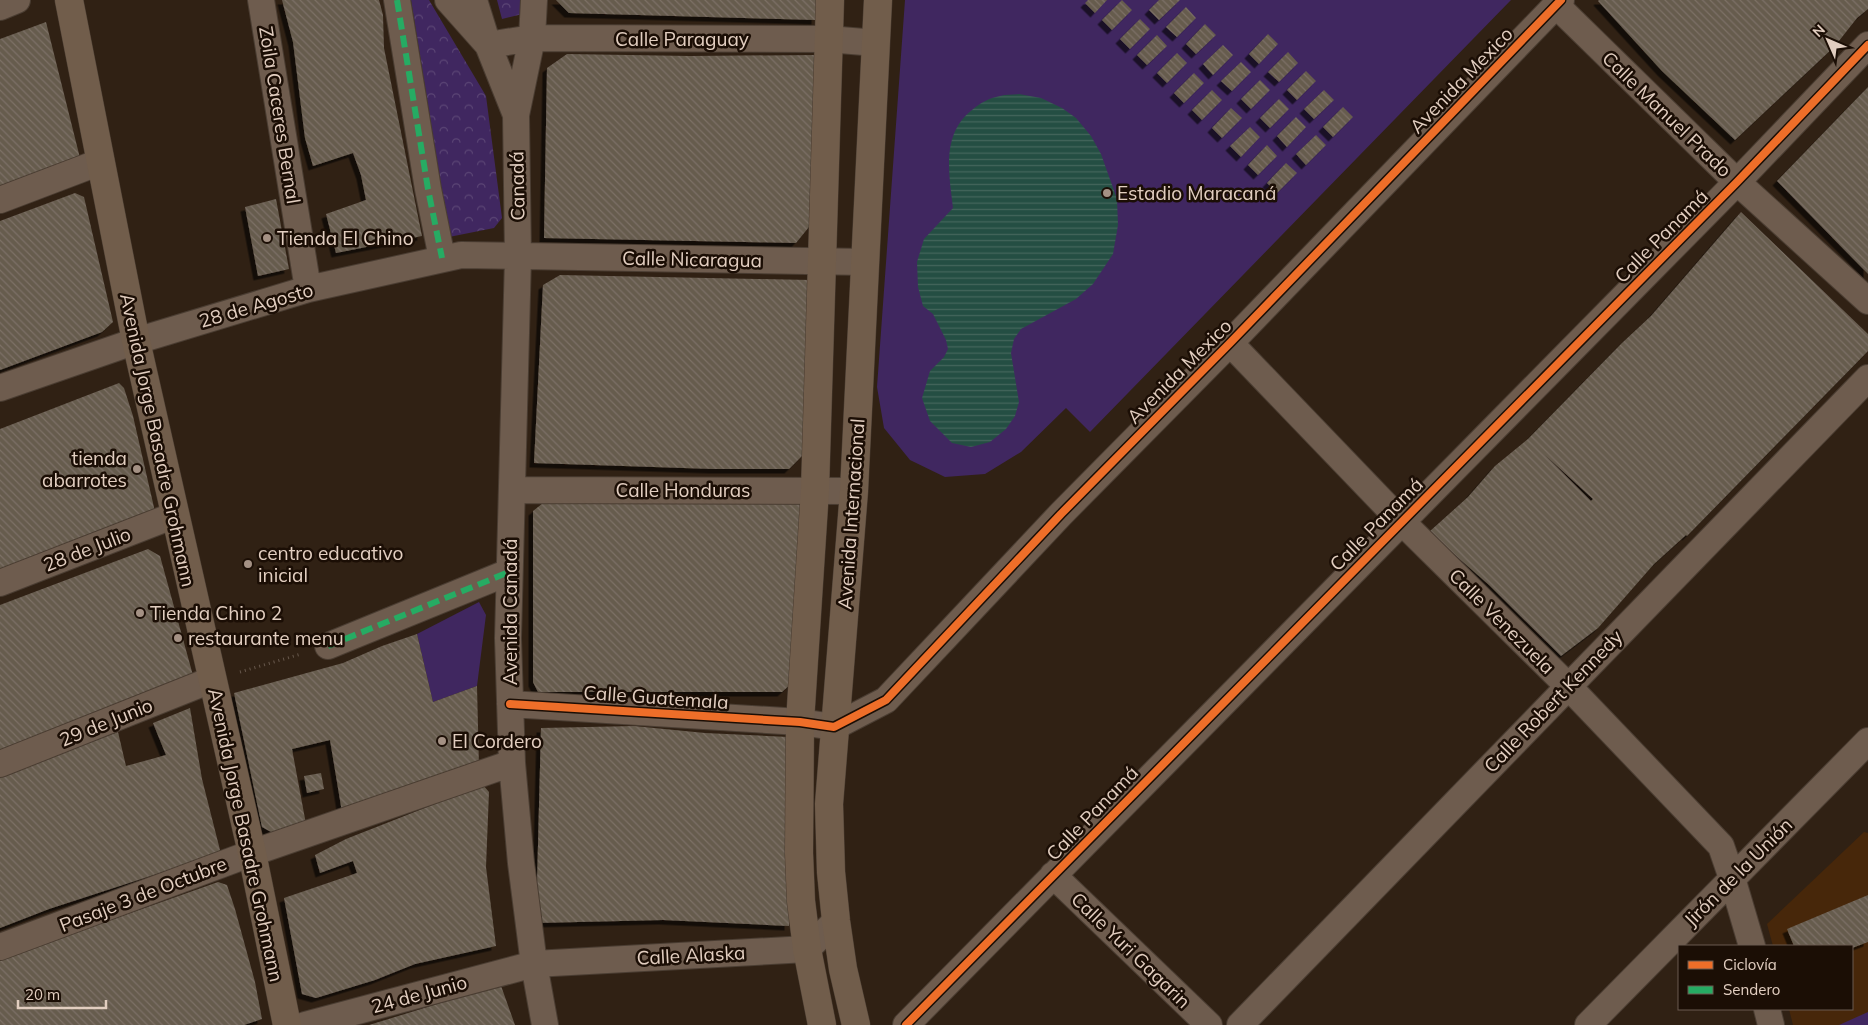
<svg xmlns="http://www.w3.org/2000/svg" width="1868" height="1025" font-family="Mulish,sans-serif">
<style>
.built{fill:#47270a}
.park{fill:url(#park-crowns)}
.garden{fill:#402760}
.water{fill:url(#water-rules)}
.building{fill:url(#building-back-hatch);fill-rule:evenodd;filter:url(#shadow)}
.lines{fill:none;stroke-linecap:round;stroke-linejoin:round}
.street-casing{stroke:#4a3d32;stroke-width:28}
.secondary-casing{stroke:#4a3d32;stroke-width:29}
.path{stroke:#67584c;stroke-width:3;stroke-dasharray:1 4;stroke-linecap:butt}
.street{stroke:#6e5c4e;stroke-width:26}
.secondary{stroke:#715d4b;stroke-width:28}
.quiet{stroke:#26ab63;stroke-width:6;stroke-dasharray:12 6;stroke-linecap:butt}
.cycleway-casing{stroke:#1b0e05;stroke-width:11}
.cycleway{stroke:#ee6e29;stroke-width:8}
.poi-dot{fill:#a49184;stroke:#1b0e05;stroke-width:2}
.labels{text-anchor:middle;stroke-width:5;stroke-linejoin:round;paint-order:stroke}
.street-label{font-size:19px;fill:#e2cec0;stroke:#1b0e05}
.poi-label{font-size:19px;fill:#e2cec0;stroke:#1b0e05;text-anchor:start}
</style>
<defs>
<pattern id="park-crowns" width="20" height="18" patternUnits="userSpaceOnUse" patternTransform="scale(1.25)"><rect width="20" height="18" fill="#402760"/><path d="M2 6a3 3 0 1 1 6 0M12 15a3 3 0 1 1 6 0" fill="none" stroke="#5b4575"/></pattern>
<pattern id="water-rules" width="6" height="5" patternUnits="userSpaceOnUse" patternTransform="scale(1.25)"><rect width="6" height="5" fill="#244e43"/><path d="M0 2.5h6" fill="none" stroke="#44665c"/></pattern>
<pattern id="building-back-hatch" width="6" height="6" patternUnits="userSpaceOnUse" patternTransform="scale(1.25)"><rect width="6" height="6" fill="#665b4e"/><path d="M-1 5l2 2M0 0l6 6M5-1l2 2" fill="none" stroke="#7c7166"/></pattern>
<filter id="shadow"><feDropShadow dx="-4.5" dy="4.5" stdDeviation="0" flood-color="#0009"/></filter>
</defs>
<rect width="100%" height="100%" fill="#302114"/>
<path class="built" d="M1864,832L1868,833V1025H1793L1789,1009H1852V946H1773L1767,924Z"/>
<path class="park" d="M411,0H429L486,96L502,218L494,228L449,237Z
M497,0H527V13L502,19Z"/>
<path class="garden" d="M905,0H1511L1090,432L1066,408L1021,452L985,474L945,477L910,460L884,428L877,387Z
M479,602L486,615L477,686L433,702L417,634Z
M1868,1012V1025H1839Z"/>
<path class="water" d="M1019,94L1041,98L1062,108L1076,118L1091,136L1101,154L1117,199L1118,225L1113,254L1093,284L1076,299L1021,329L1014,339L1011,353L1019,402L1015,416L1006,429L990,442L971,447L952,443L930,421L922,398L930,371L944,357L948,349L946,340L933,314L923,306L918,287L917,262L924,239L953,208C949,174 941,134 972,110C980,103 989,98 1000,96C1006,94 1013,95 1019,94Z"/>
<path class="building" d="M282,0H379L383,15L384,48L422,236L336,253L326,214L366,200L361,175L353,153L313,166L305,138L293,42Z
M556,0H817L816,20L569,13Z
M1088,0H1107L1095,13L1085,3Z
M1122,0L1132,10L1112,30L1102,20Z
M1159,0H1180L1159,20L1149,10Z
M1599,0H1868V9L1857,18L1835,46L1735,140L1662,71L1598,1Z
M1186,7L1196,18L1177,37L1166,27Z
M1140,19L1150,29L1130,49L1120,39Z
M46,22L81,162L0,194V39Z
M1205,24L1216,35L1196,54L1186,44Z
M1268,34L1278,44L1259,64L1249,54Z
M1157,35L1167,46L1147,65L1137,55Z
M1223,45L1233,55L1213,75L1203,64Z
M1288,52L1298,63L1279,82L1268,72Z
M1177,53L1187,63L1167,83L1157,73Z
M567,54L690,56L816,55L809,227L796,243L544,238L547,68Z
M1241,62L1251,72L1232,91L1221,81Z
M1306,71L1316,81L1297,100L1287,90Z
M1194,73L1204,83L1184,103L1174,93Z
M1260,80L1270,90L1251,109L1241,99Z
M1868,87V274L1777,181Z
M1212,90L1222,100L1202,120L1192,110Z
M1324,90L1334,100L1314,119L1304,109Z
M1279,99L1289,109L1270,128L1260,118Z
M1343,107L1353,117L1333,137L1323,127Z
M1231,108L1242,118L1222,138L1212,128Z
M1296,117L1306,127L1287,147L1277,136Z
M1250,127L1260,137L1241,157L1230,146Z
M1316,135L1326,145L1306,165L1296,154Z
M1267,145L1277,156L1258,175L1248,165Z
M1286,163L1297,173L1277,193L1267,183Z
M75,193L84,197L113,322L102,332L0,370V221Z
M276,199L289,269L258,276L245,207Z
M1741,212L1868,334V351L1687,536L1686,535L1654,564L1598,628L1561,656L1489,585L1429,532L1468,497L1495,466L1528,439L1622,343L1651,316ZM1545,455L1593,499L1591,501Z
M560,275L811,280L805,427L802,456L789,469H714L534,463L543,285Z
M119,383L124,388L133,416L156,516L0,580V429Z
M543,503H802L793,682L782,692H538L533,682V511Z
M148,549L160,556L194,679L0,760V605Z
M417,634L433,702L477,686L479,767L342,812L330,740L292,749L306,824L273,833L262,827L234,693L343,663L382,646Z
M190,708L202,779L220,850L215,855L49,909L0,928V776L118,732L126,766L166,755L153,723Z
M634,726L705,733L789,737V926L663,920L536,923L541,728Z
M321,773L324,789L307,793L304,776Z
M483,785L489,792L486,867L496,946L415,964L375,980L316,998L302,994L284,898L357,873L353,861L320,873L315,855L346,839Z
M218,882L227,885L235,909L255,982L262,1019L244,1025H0V961L26,950Z
M1868,895V942L1852,948V946H1794L1787,929Z
M500,983L515,1025H369L460,997Z"/>
<g class="lines">
<defs>
<path id="street" d="M261,0L308,289
M397,0L428,189L442,258
M448,0L488,45L532,38L828,39L876,43
M474,0L488,45L516,115
M534,0L532,38L516,115L518,257L508,638L512,763L521,863L534,964L545,1025
M1556,5L1737,182L1868,301
M0,7L17,0
M0,200L100,162
M1230,343L1401,521L1568,686L1721,846L1732,878L1752,946
M0,388L136,341L308,289L461,255L865,262
M512,490L854,491
M0,583L175,515
M328,646L509,572
M510,704L800,722L834,727L886,700L1061,514L1230,343L1561,0
M0,764L211,680
M1053,875L1209,1025
M0,947L252,853L512,763
M1767,1009L1771,1025
M305,1025L534,964L807,949L836,921
M906,1025L1737,182L1868,45
M1240,1025L1868,378
M1588,1025L1868,741"/>
<path id="secondary" d="M69,0L136,341L252,853L287,1025
M822,1025L807,949L801,901L799,853L800,722L815,490L830,0
M856,1025L843,969L836,921L831,872L829,804L854,491L878,0"/>
</defs>
<use href="#street" class="street-casing"/>
<use href="#secondary" class="secondary-casing"/>
<path class="path" d="M240,672L301,654"/>
<use href="#street" class="street"/>
<use href="#secondary" class="secondary"/>
<path class="quiet" d="M397,0L428,189L442,258
M328,646L509,572"/>
<defs>
<path id="cycleway" d="M510,704L800,722L834,727L886,700L1061,514L1230,343L1561,0
M906,1025L1737,182L1868,45"/>
</defs>
<use href="#cycleway" class="cycleway-casing"/>
<use href="#cycleway" class="cycleway"/>
</g>
<g class="poi-dot">
<circle cx="1107" cy="193" r="5"/>
<circle cx="267" cy="238" r="5"/>
<circle cx="137" cy="469" r="5"/>
<circle cx="248" cy="564" r="5"/>
<circle cx="140" cy="613" r="5"/>
<circle cx="178" cy="638" r="5"/>
<circle cx="442" cy="741" r="5"/>
</g>
<g class="labels">
<g class="street-label">
<text x="682" y="46">Calle Paraguay</text>
<text transform="translate(1461 80) rotate(-46)" y="7">Avenida Mexico</text>
<text transform="translate(1667 114) rotate(44)" y="7">Calle Manuel Prado</text>
<text transform="translate(280 115) rotate(81)" y="7">Zoila Caceres Bernal</text>
<text transform="translate(517 186) rotate(-91)" y="7">Canadá</text>
<text transform="translate(1661 236) rotate(-45)" y="7">Calle Panamá</text>
<text transform="translate(692 259) rotate(1)" y="7">Calle Nicaragua</text>
<text transform="translate(256 305) rotate(-16)" y="7">28 de Agosto</text>
<text transform="translate(1179 371) rotate(-45)" y="7">Avenida Mexico</text>
<text transform="translate(158 440) rotate(78)" y="7">Avenida Jorge Basadre Grohmann</text>
<text x="683" y="497">Calle Honduras</text>
<text transform="translate(851 514) rotate(-86)" y="7">Avenida Internacional</text>
<text transform="translate(1376 524) rotate(-45)" y="7">Calle Panamá</text>
<text transform="translate(87 549) rotate(-21)" y="7">28 de Julio</text>
<text transform="translate(510 612) rotate(-90)" y="7">Avenida Canadá</text>
<text transform="translate(1502 621) rotate(45)" y="7">Calle Venezuela</text>
<text transform="translate(656 697) rotate(4)" y="7">Calle Guatemala</text>
<text transform="translate(1553 701) rotate(-46)" y="7">Calle Robert Kennedy</text>
<text transform="translate(106 722) rotate(-22)" y="7">29 de Junio</text>
<text transform="translate(1092 813) rotate(-46)" y="7">Calle Panamá</text>
<text transform="translate(246 835) rotate(78)" y="7">Avenida Jorge Basadre Grohmann</text>
<text transform="translate(1738 872) rotate(-45)" y="7">Jirón de la Unión</text>
<text transform="translate(143 894) rotate(-21)" y="7">Pasaje 3 de Octubre</text>
<text transform="translate(1131 950) rotate(44)" y="7">Calle Yuri Gagarin</text>
<text transform="translate(691 955) rotate(-3)" y="7">Calle Alaska</text>
<text transform="translate(419 994) rotate(-15)" y="7">24 de Junio</text>
</g>
<g class="poi-label">
<text x="1117" y="200">Estadio Maracaná</text>
<text x="277" y="245">Tienda El Chino</text>
<text x="127" y="465" text-anchor="end">tienda<tspan x="127" dy="22">abarrotes</tspan></text>
<text x="258" y="560">centro educativo<tspan x="258" dy="22">inicial</tspan></text>
<text x="150" y="620">Tienda Chino 2</text>
<text x="188" y="645">restaurante menu</text>
<text x="452" y="748">El Cordero</text>
</g>
</g>
<rect x="1678" y="945" width="175" height="65" fill="#1b0e05" stroke="#6b5b50"/>
<rect x="1688" y="961" width="25" height="8" fill="#ee6e29" stroke="#6b5b50"/>
<text x="1723" y="970" font-size="15" fill="#e2cec0">Ciclovía</text>
<rect x="1688" y="986" width="25" height="8" fill="#26ab63" stroke="#6b5b50"/>
<text x="1723" y="995" font-size="15" fill="#e2cec0">Sendero</text>
<g transform="translate(1828 40) rotate(315)" stroke="#1b0e05" stroke-width="4" paint-order="stroke">
<path d="M0-4L9 19L0 12L-9 19Z" fill="#e2cec0"/>
<text y="-8" font-size="14" font-weight="bold" text-anchor="middle" fill="#e2cec0">N</text>
</g>
<path d="M18 1000v8h88v-8" fill="none" stroke="#e2cec0" stroke-width="2.5"/>
<text x="25" y="1000" font-size="15" fill="#e2cec0" stroke="#1b0e05" stroke-width="4" paint-order="stroke">20 m</text>
</svg>
